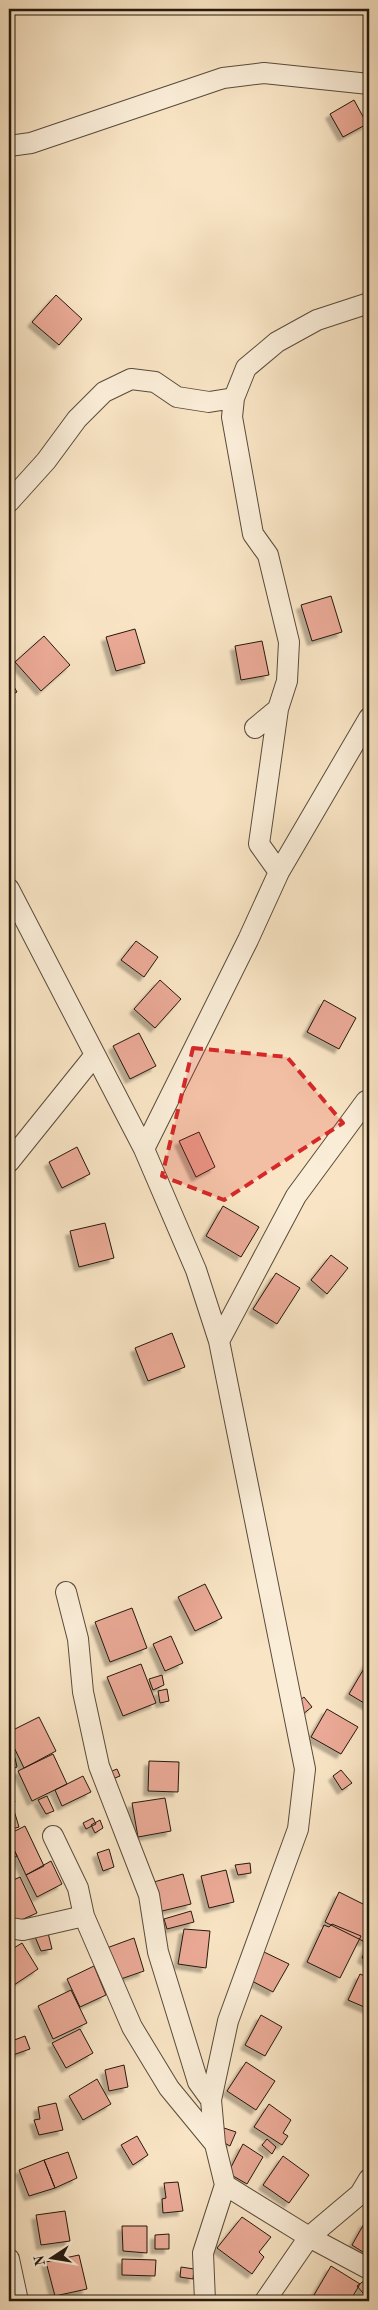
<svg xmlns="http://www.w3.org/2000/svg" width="378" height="2310" font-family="'Old Standard TT',serif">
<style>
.building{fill:#ebaa97;stroke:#24180d;filter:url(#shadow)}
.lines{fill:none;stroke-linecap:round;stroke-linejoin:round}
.minor-casing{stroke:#594b3b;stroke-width:22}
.minor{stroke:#fbeed9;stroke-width:20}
.marked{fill:#d62828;fill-opacity:0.2;stroke:#d62828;stroke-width:4;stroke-dasharray:10 6;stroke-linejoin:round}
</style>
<defs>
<filter id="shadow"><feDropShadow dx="-4.5" dy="4.5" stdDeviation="1" flood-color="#0004"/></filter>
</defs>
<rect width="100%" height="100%" fill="#f9e5c5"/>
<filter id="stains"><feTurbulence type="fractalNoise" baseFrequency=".004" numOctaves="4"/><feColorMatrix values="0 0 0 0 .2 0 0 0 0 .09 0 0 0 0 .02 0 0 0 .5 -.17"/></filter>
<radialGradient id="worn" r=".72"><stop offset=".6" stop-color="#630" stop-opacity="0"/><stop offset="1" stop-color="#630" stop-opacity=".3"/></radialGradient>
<path class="building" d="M354,100L367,124L343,137L330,114Z
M56,295L82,319L59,345L32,322Z
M331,596L342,632L312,641L301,605Z
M135,629L145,663L116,671L106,637Z
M44,636L70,665L41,691L15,662Z
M262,641L269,675L241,680L235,646Z
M9,678L17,692L9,696Z
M136,941L158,957L144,977L121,960Z
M160,980L181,999L155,1028L134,1009Z
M324,1000L356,1018L339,1049L307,1032Z
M139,1033L156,1066L130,1079L113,1046Z
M199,1132L215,1167L196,1177L179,1141Z
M77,1147L90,1174L62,1188L49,1162Z
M223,1206L259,1227L241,1257L206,1236Z
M105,1223L114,1258L79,1267L70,1231Z
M331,1255L348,1268L327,1294L311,1280Z
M276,1273L300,1288L277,1324L253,1309Z
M172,1333L185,1367L148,1381L135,1348Z
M205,1584L222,1618L195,1631L178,1597Z
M132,1608L147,1648L110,1662L95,1622Z
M171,1636L183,1663L165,1671L153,1644Z
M369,1660V1706L349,1694Z
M141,1664L156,1703L123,1716L107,1677Z
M162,1675L164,1685L153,1690L149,1679Z
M167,1689L169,1701L160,1703L158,1691Z
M304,1697L312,1707L303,1714L296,1703Z
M327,1709L358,1727L341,1754L311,1737Z
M39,1717L56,1751L24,1768L9,1737V1732Z
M53,1754L67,1784L32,1801L18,1771Z
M15,1758L17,1767L10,1770L9,1759Z
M149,1761L179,1762L178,1792L148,1791Z
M117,1769L120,1776L110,1780L107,1773Z
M341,1770L352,1783L342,1790L333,1776Z
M83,1776L91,1792L62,1806L55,1790Z
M9,1783L15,1802L9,1804Z
M47,1796L54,1811L46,1814L38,1800Z
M165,1798L171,1831L138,1837L132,1803Z
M12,1804L19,1827L9,1830V1805Z
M93,1818L96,1824L86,1829L83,1823Z
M100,1820L103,1828L95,1833L91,1825Z
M25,1826L44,1866L26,1875L9,1839V1834Z
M9,1839L17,1856L9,1860Z
M109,1849L114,1867L103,1871L97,1853Z
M51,1861L62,1884L37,1897L26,1875Z
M250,1863L251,1873L238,1875L235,1865Z
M226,1870L234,1902L209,1908L201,1876Z
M183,1874L191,1904L158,1912L150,1883Z
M20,1877L37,1913L12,1924L9,1918V1882Z
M339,1892L369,1907V1934L365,1942L325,1922Z
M191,1911L194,1922L167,1929L164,1919Z
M332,1924L361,1936L340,1978L307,1962L324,1925L329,1927Z
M47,1929L52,1949L41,1951L33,1932Z
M184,1929L210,1931L206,1968L178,1964Z
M134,1938L144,1971L115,1981L104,1949Z
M369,1941V1962L362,1958Z
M22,1943L38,1969L14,1985L9,1977V1951Z
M264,1952L289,1964L273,1992L250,1980Z
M94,1966L106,1995L80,2007L67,1979Z
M360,1974L369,1978V2009L348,2000Z
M71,1990L87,2023L53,2039L38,2006Z
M261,2015L282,2027L265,2056L245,2045Z
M80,2029L93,2053L66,2068L52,2043Z
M25,2036L30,2049L10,2056L9,2042Z
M246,2062L275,2081L256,2110L227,2091Z
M124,2065L128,2087L109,2091L105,2070Z
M97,2079L111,2104L83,2120L69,2096Z
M56,2103L63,2130L39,2135L34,2120L40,2119L38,2107Z
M269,2104L291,2120L283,2133L288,2136L282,2145L254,2127Z
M224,2128L236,2132L230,2146L219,2140Z
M137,2136L148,2155L133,2165L121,2145Z
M267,2139L276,2147L272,2154L262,2145Z
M243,2144L263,2157L247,2184L228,2173Z
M68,2152L77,2178L55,2188L44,2160Z
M283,2156L309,2175L289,2203L263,2185Z
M44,2160L55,2188L29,2196L19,2170Z
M178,2182L183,2211L163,2213L162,2199L166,2198L164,2183Z
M65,2211L70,2241L41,2245L36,2215Z
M242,2217L271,2237L259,2252L264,2257L252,2274L217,2248Z
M365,2222L369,2224V2256L352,2245Z
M122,2226H147V2253L123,2251Z
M169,2234V2249H155V2235Z
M79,2255L87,2289L55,2296L46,2262Z
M122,2259L156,2260L155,2276L122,2275Z
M331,2266L360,2284L350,2301H324L314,2295Z
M181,2267L194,2269L193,2279L180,2277Z
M365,2280L369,2288L363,2293L357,2286Z"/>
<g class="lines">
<defs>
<path id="minor" d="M9,146L31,143L223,78L264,73L369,84
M9,502L46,461L77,419L104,392L131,379L155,382L177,397L209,402L234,398
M278,709L259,844L279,872
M255,728L278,709L287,681L289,642L268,555L253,534L232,417L234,398L246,368L277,342L317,320L369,303
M9,889L144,1149L196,1270L219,1341L305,1769L298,1829L228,2021L211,2100L215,2144L225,2185L203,2253L205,2301
M144,1149L248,940L279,872L369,718
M9,1162L95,1055
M219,1341L296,1196L366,1101L369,1100
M66,1592L78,1639L83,1692L99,1766L149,1895L158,1952L198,2082L211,2100
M53,1836L78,1888L84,1916L132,2027L169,2088L215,2144
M9,1928L23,1930L84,1916
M225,2185L309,2237L369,2269
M9,2259L18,2301
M265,2301L309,2237L360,2194L369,2179"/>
</defs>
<use href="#minor" class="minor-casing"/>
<use href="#minor" class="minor"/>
</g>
<path class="marked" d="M193,1048L287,1057L343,1123L224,1200L162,1176Z"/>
<rect width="378" height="2310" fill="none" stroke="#f9e5c5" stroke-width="30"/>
<rect x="10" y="10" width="358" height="2290" fill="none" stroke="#24180d" stroke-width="2.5"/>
<rect x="15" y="15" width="348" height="2280" fill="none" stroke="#24180d"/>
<g transform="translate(52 2258) rotate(258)" stroke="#fbeed9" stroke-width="4" paint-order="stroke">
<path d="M0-4L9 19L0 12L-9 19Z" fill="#24180d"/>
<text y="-8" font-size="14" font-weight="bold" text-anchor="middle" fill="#24180d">N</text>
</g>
<rect width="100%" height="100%" filter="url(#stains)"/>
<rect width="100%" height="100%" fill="url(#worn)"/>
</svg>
